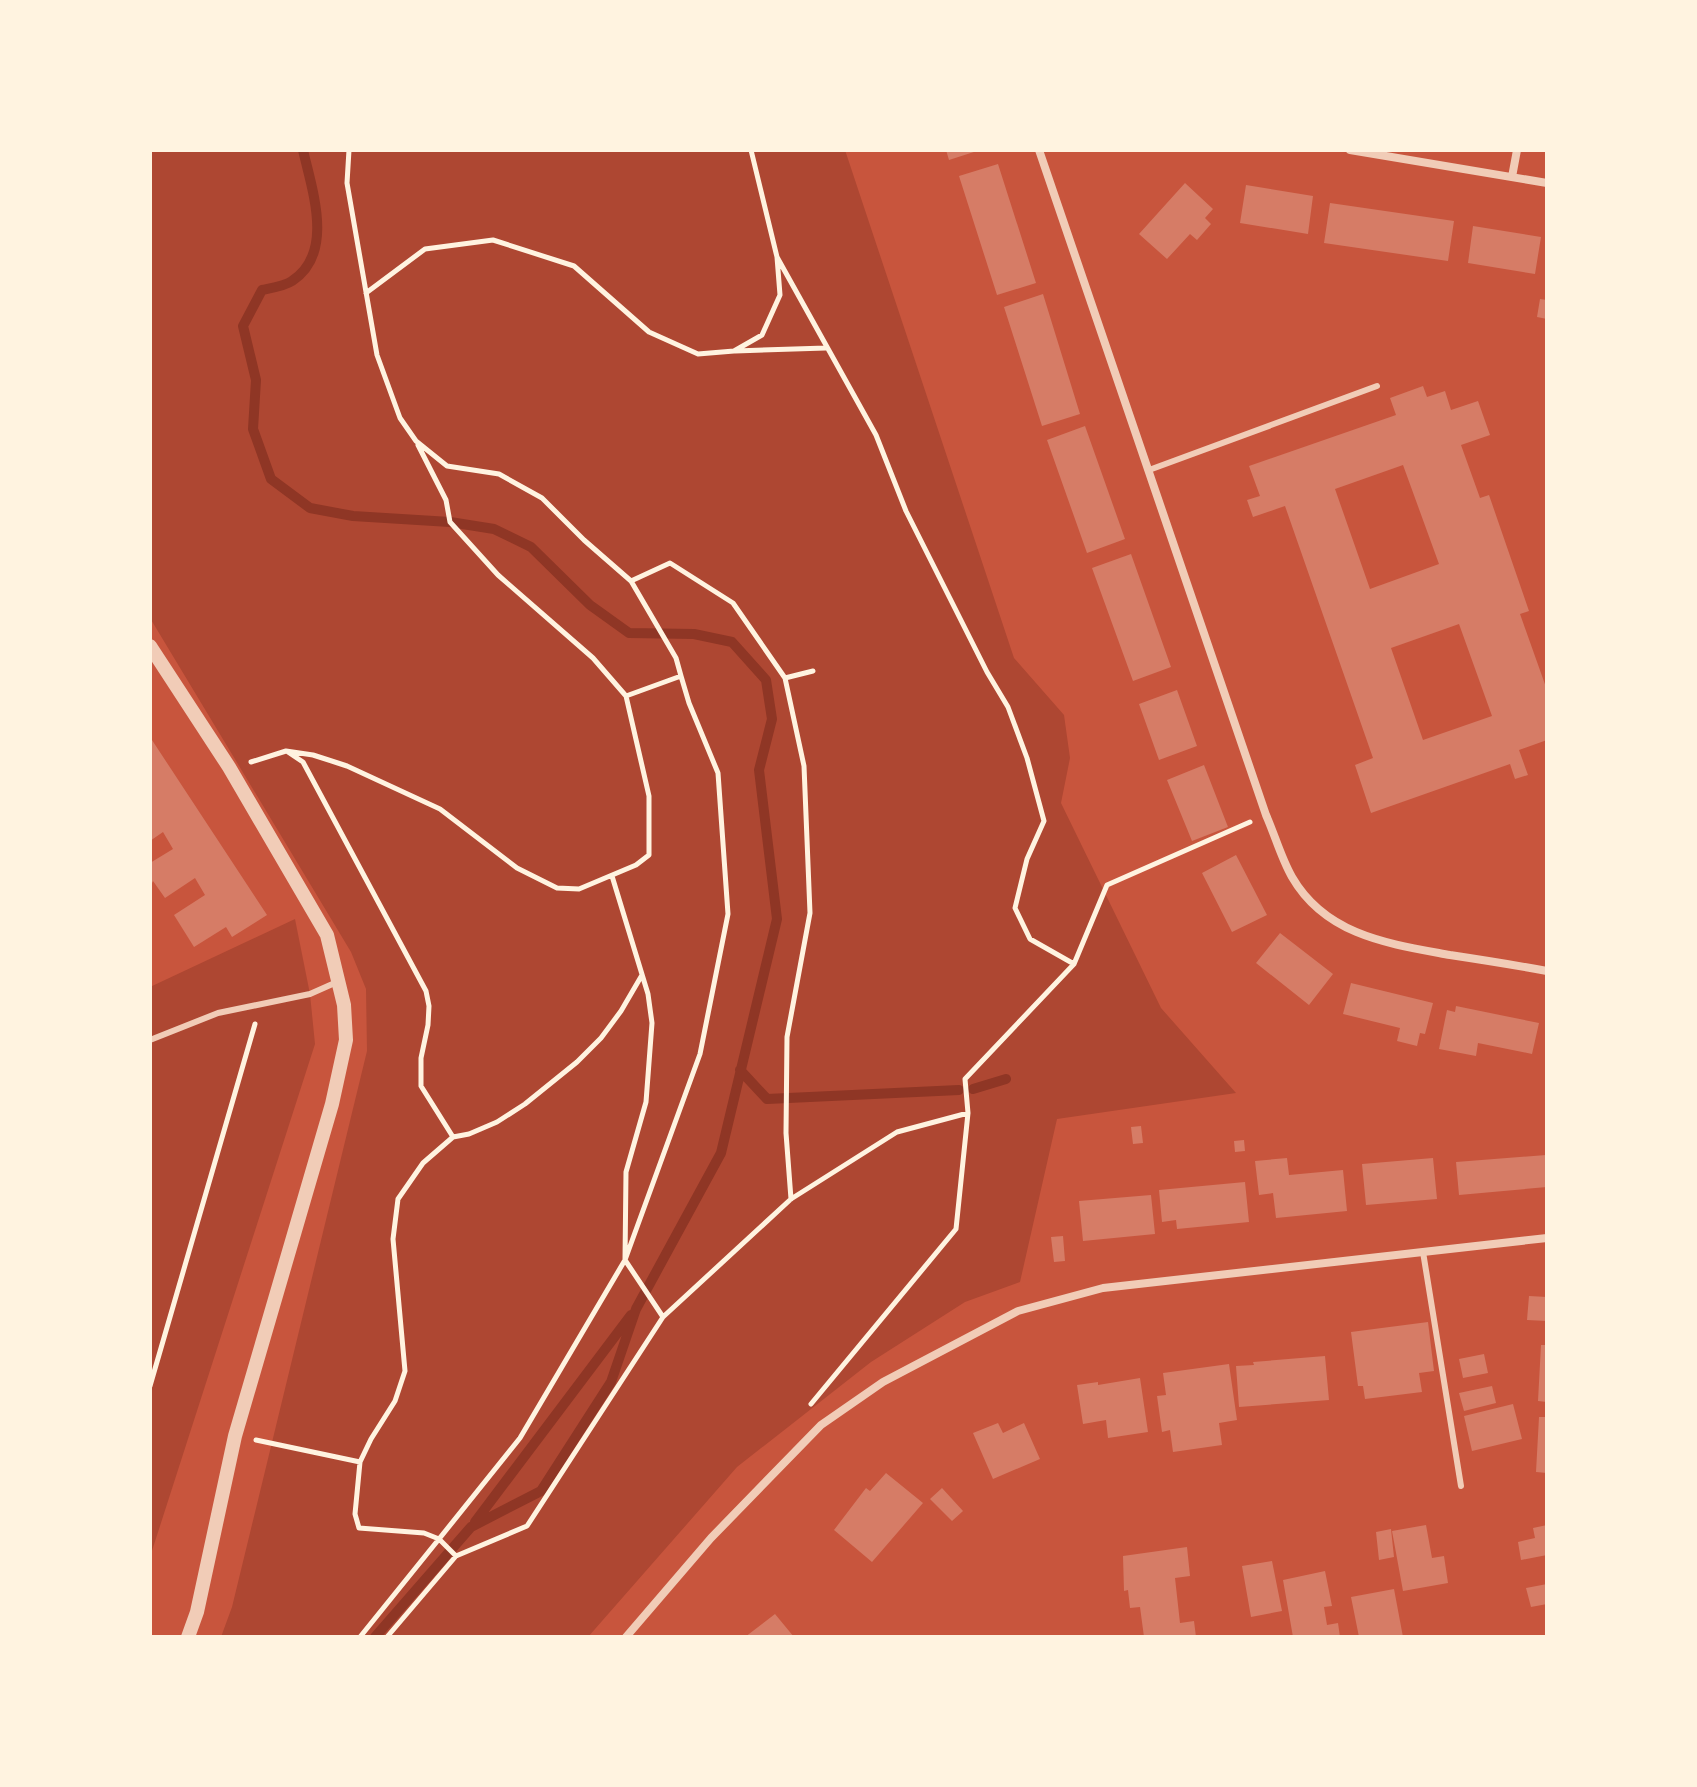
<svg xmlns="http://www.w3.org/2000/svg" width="1697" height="1787" font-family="Jost,sans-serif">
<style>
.green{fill:#ae4732}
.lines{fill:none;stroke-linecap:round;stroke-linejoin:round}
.stream{stroke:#8f3625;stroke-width:10}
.building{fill:#d67c66;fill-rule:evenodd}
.path{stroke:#fff3e0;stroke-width:5}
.service{stroke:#f1ccb7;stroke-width:6}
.minor{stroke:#f1ccb7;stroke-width:8}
.tertiary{stroke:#f1ccb7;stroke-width:14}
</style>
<rect width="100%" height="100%" fill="#c8553d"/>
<path class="green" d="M150,150H845L1014,658L1064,715L1070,758L1061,803L1161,1008L1236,1093L1057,1119L1020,1282L965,1302L871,1362L737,1467L588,1637H221L232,1607L367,1051L366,989L351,952L150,618Z
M295,919L310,994L315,1044L150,1557V987Z"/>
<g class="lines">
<path class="stream" d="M303,150C312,190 335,253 292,281C285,286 271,288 262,290L243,326L256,380L253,429L271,479L310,508L353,516L450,522L494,529L531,547L590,605L629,633L694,634L732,642L766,680L772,719L759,770L777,919L721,1153L636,1309L611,1382L541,1491L471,1527L375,1637
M740,1070L767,1099L959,1090
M973,1089L1006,1079
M475,1522L631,1315"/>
</g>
<path class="building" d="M946,150H977V151L949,160Z
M998,164L1036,283L997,295L959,176Z
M1185,183L1213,209L1205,218L1211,224L1197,240L1190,234L1167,259L1139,234Z
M1246,185L1313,196L1308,234L1240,223Z
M1330,203L1454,221L1448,261L1324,243Z
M1473,226L1541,237L1535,274L1468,263Z
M1043,294L1080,414L1042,426L1004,307Z
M1540,299L1547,300V319L1537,317Z
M1423,386L1427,397L1445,391L1451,410L1478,401L1490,435L1461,445L1480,498L1489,495L1529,611L1520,614L1547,690V740L1519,750L1528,775L1515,779L1510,764L1371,813L1355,765L1373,758L1285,506L1253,517L1247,500L1260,496L1249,466L1396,415L1390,398ZM1403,465L1439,564L1370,589L1335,489ZM1459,624L1492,716L1423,740L1391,648Z
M1085,426L1125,539L1087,553L1047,440Z
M1131,554L1171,667L1133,681L1092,568Z
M1177,690L1197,746L1159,760L1139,704Z
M150,737L267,915L232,937L226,927L194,947L174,915L205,895L195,878L165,898L153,881L152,883L150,880V863L173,849L163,832L150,841Z
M1204,765L1228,827L1192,841L1167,780Z
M1236,855L1267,915L1232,932L1202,873Z
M1280,933L1333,974L1309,1005L1256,963Z
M1351,983L1433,1003L1425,1034L1420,1033L1417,1046L1397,1041L1400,1028L1343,1014Z
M1456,1006L1539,1023L1532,1054L1478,1043L1476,1056L1439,1049L1447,1010L1455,1012Z
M1141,1126L1143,1143L1133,1144L1131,1127Z
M1244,1140L1245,1151L1235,1152L1234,1141Z
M1546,1155L1547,1187L1459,1195L1456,1162Z
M1287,1158L1289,1175L1343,1170L1347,1211L1276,1218L1273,1193L1259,1195L1255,1161Z
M1433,1158L1437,1199L1366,1205L1362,1164Z
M1245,1182L1249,1222L1177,1229L1176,1220L1162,1222L1159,1190Z
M1151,1195L1155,1234L1083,1241L1079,1201Z
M1063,1236L1065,1261L1054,1262L1051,1237Z
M1529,1296L1547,1297V1321L1527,1320Z
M1428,1322L1434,1371L1419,1373L1422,1392L1365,1399L1363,1386H1358L1351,1332Z
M1541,1345H1547V1402L1538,1401Z
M1484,1354L1488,1373L1463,1378L1459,1359Z
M1325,1356L1329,1400L1239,1407L1236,1366L1254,1365L1253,1362Z
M1229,1364L1237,1420L1219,1423L1222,1445L1173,1452L1170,1430L1162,1432L1157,1396L1166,1395L1163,1373Z
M1140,1378L1148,1432L1108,1438L1106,1420L1083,1424L1077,1385L1098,1382V1385Z
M1492,1386L1496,1403L1464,1411L1459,1393Z
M1513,1404L1522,1439L1472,1451L1464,1416Z
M1539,1417H1547V1473L1536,1472Z
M998,1423L1003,1433L1024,1423L1040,1459L993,1479L973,1433Z
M886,1473L923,1503L872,1562L834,1530L866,1488L870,1491Z
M942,1488L963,1511L952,1521L930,1499Z
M1426,1525L1432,1558L1444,1556L1448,1583L1403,1591L1392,1531Z
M1547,1525V1555L1521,1560L1518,1542L1535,1538L1533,1528Z
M1391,1529L1394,1557L1379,1560L1376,1532Z
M1187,1547L1190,1576L1175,1578L1180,1623L1194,1621L1196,1637H1144L1140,1607L1130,1608L1128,1590L1124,1591L1123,1556Z
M1272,1561L1282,1611L1251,1617L1242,1566Z
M1325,1571L1332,1606L1324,1607L1327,1625L1338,1623L1340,1637H1293L1283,1580Z
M1547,1584V1604L1531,1607L1526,1588Z
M1394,1589L1403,1637H1359L1351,1597Z
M775,1614L794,1637H745Z"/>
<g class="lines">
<path class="path" d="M777,257L876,435L906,511L987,672L1008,707L1027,758L1044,821L1027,859L1015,908L1030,939L1074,964
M366,293L425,249L493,240L574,266L649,332L698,354L734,351L762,335L780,295L777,257L751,150
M735,351L826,348
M418,445L446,500L450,522L498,575L593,658L626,696
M631,581L670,563L733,603L785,678L804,766L810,913L787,1037L786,1133L791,1199
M785,678L813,671
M288,752L303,762L426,991L429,1006L428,1025L421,1058V1086L453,1137
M251,762L286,751L313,755L347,766L440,809L517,868L557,888L579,889L636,865L649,855V796L626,696L681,676L676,658L631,581L584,540L542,498L499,474L447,466L416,441L400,418L377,355L347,183L349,150
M612,876L648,994L652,1023L646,1102L626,1172L625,1260L520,1438L439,1539L424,1533L359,1528L355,1514L360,1462L371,1439L395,1401L405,1371L393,1239L398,1199L423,1163L453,1137L469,1134L497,1122L525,1104L577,1062L601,1038L621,1011L642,975
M663,1317L625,1260L700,1054L728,914L718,773L689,703L681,676
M150,1386L255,1024
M811,1404L956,1229L968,1113L965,1079L1074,964L1107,885L1250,822
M256,1440L360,1462
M360,1637L439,1539L456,1556
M387,1637L456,1556L527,1526L663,1317L791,1199L897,1132L968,1113"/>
<path class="service" d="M1149,470L1377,386
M150,1040L218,1013L310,994L337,982
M1423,1252L1461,1486"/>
<path class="minor" d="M1039,150L1266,815C1275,835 1281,858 1292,877C1326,936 1390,944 1450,955C1483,960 1515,965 1547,971
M1350,150L1547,183
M1512,177L1517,150
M626,1637L711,1538L821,1425L883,1382L1018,1311L1103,1288L1547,1238"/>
<path class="tertiary" d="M150,646L229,767L327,935L344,1005L346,1040L332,1104L235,1436L197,1612L188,1637"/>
</g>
<rect width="1697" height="1787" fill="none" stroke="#fff3e0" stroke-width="304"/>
</svg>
